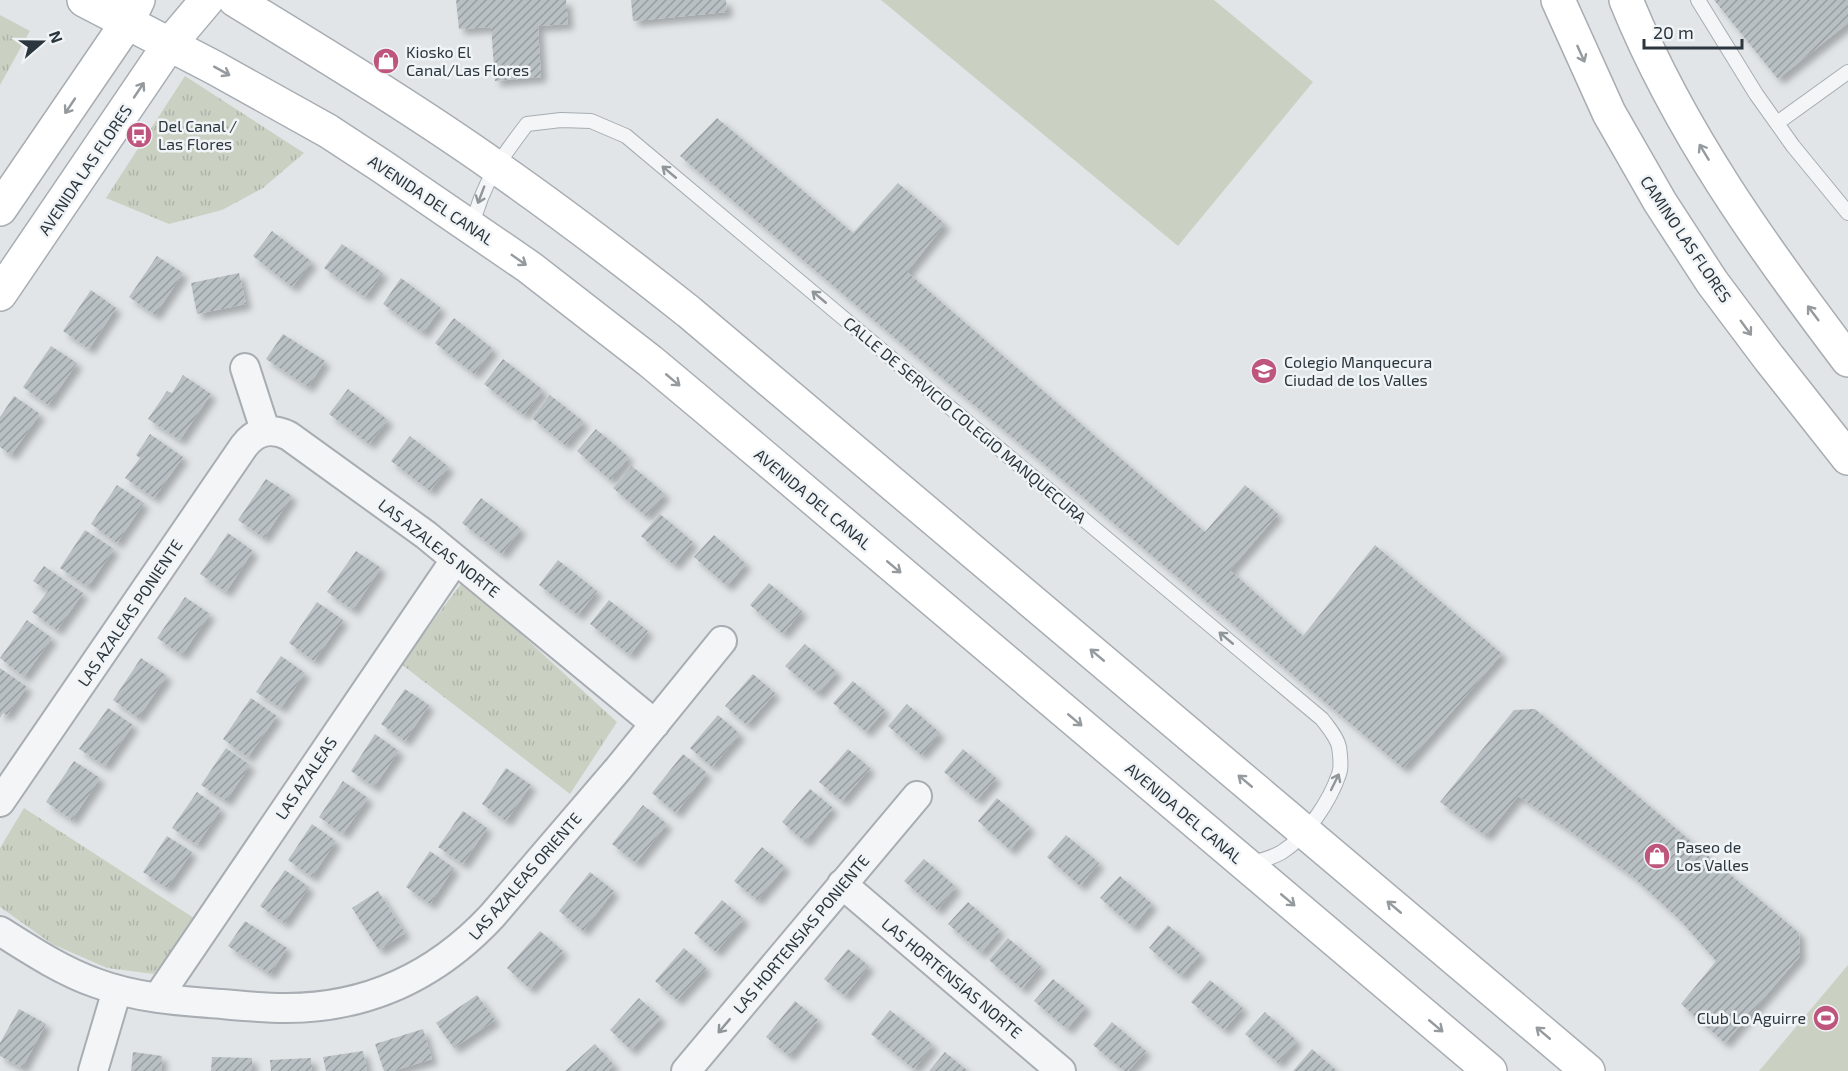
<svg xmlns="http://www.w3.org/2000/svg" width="1848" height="1071" font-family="'Exo 2',sans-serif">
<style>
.grass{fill:#cad1c3}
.park{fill:url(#park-tufts)}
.building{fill:url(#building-hatch);filter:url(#shadow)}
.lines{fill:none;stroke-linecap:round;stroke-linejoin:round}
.lane-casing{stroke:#a7adb2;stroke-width:16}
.street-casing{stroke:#a7adb2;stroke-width:32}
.secondary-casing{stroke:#a7adb2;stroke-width:36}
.lane{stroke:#f3f5f7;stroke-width:14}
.street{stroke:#f3f5f7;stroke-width:28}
.secondary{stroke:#fff;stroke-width:33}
.oneway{stroke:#959a9e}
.oneway2{stroke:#8f969a}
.labels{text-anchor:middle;stroke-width:5;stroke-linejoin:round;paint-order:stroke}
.poi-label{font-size:16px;fill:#2b363e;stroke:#f1f4f6;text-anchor:start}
.street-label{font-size:16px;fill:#2b363e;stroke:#f1f4f6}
</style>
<defs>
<pattern id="park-tufts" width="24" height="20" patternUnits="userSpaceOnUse" patternTransform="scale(1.5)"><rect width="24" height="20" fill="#cad1c3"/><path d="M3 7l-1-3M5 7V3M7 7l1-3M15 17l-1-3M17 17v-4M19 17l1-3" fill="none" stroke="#aeb4a9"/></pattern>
<pattern id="building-hatch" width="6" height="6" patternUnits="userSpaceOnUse" patternTransform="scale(1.5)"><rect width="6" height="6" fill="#b9c0c4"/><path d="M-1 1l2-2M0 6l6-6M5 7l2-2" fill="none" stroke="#979da1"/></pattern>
<filter id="shadow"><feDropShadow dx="5.5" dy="5.5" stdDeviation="3" flood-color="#0004"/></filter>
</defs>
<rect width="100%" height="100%" fill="#e1e5e8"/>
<path class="grass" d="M881,0H1214L1313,82L1178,246Z
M1848,965V1071H1759Z"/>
<path class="park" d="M0,15L30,31L0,85Z
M185,76L304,153L263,188L222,210L169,224L106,198Z
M463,581L617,722L570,794L401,664Z
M24,808L197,920L154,974L107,968L52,944L0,907V848Z"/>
<path class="building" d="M456,0H566L568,24L538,26L541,77L495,81L491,27L459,29Z
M631,0H726L727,12L633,21Z
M1714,0H1848V23L1778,79Z
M717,118L853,233L898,183L945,224L907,272L1205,532L1245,485L1278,514L1230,570L1303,636L1375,545L1502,654L1403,768L680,156Z
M272,231L312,262L292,287L253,256Z
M342,244L383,273L365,297L324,268Z
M157,256L183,273L155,315L129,297Z
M239,273L246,304L197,314L191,283Z
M401,278L441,308L423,333L383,304Z
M91,290L116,308L89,349L63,331Z
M454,318L493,349L474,374L435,343Z
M283,334L325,361L308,387L266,359Z
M51,346L77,363L48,405L23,387Z
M503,359L543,390L524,415L484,384Z
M183,375L211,394L180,440L148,419L167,391L172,393Z
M348,389L388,420L369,444L329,414Z
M550,395L584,422L565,445L532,418Z
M14,396L40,414L11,455L0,447V417Z
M596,429L629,457L610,480L577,451Z
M150,434L183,457L154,498L125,478L140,458L136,455Z
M410,436L449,467L430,491L391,461Z
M632,466L665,494L646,516L613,488Z
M266,479L292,496L264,538L238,520Z
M117,485L144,503L117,543L91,524Z
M481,498L521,529L502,554L462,523Z
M660,514L693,542L674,565L641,536Z
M85,530L114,549L88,587L60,568Z
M228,533L253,551L226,592L200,574Z
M714,535L746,564L727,586L694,557Z
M356,551L381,568L353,610L327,592Z
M558,560L597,591L578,615L539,585Z
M44,566L83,593L57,630L32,612L48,591L33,581Z
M769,583L802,611L783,634L750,605Z
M185,597L210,614L182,655L157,638Z
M609,600L648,631L630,655L590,624Z
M317,602L343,620L314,661L289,643Z
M27,620L52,638L24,677L0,658Z
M805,644L837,672L818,694L785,666Z
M281,656L305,673L281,708L256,692Z
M141,658L167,676L138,718L113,700Z
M0,668L27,687L7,715L3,713L0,718Z
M753,674L775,693L747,725L725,706Z
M853,681L885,710L866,732L833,703Z
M405,689L429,705L405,741L381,724Z
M251,698L277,716L248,757L223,739Z
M907,704L940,733L921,755L888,726Z
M108,708L133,725L105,766L79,749Z
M1535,709L1799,933L1800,956L1725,1043L1681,1004L1716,961L1680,920L1632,876L1566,828L1518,796L1486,836L1440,802L1514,710Z
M718,715L740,734L712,767L690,748Z
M375,734L399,751L374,787L351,771Z
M226,748L250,765L226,801L201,785Z
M848,749L870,768L842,801L819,782Z
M963,749L996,778L977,800L944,772Z
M683,754L707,773L676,813L652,793Z
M74,761L100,778L72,820L46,802Z
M506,768L531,785L506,821L482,804Z
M343,781L368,798L343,834L319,817Z
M810,789L833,808L805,842L782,822Z
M197,792L221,809L197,845L172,828Z
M997,798L1030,827L1010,850L978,821Z
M643,805L667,824L636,863L612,844Z
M463,811L487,828L463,864L438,847Z
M312,824L336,841L312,877L288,860Z
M1066,835L1099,863L1080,886L1047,857Z
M167,836L192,852L167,888L143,872Z
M762,847L785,867L757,900L734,881Z
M430,851L454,868L430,904L406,887Z
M924,859L956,887L937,910L904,881Z
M285,870L309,887L284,923L260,906Z
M590,872L614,891L583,931L559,911Z
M1120,876L1152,904L1133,927L1100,898Z
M378,891L405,933L379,950L352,908Z
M722,900L744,919L716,952L694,933Z
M968,902L1000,930L981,953L948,924Z
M245,921L287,948L270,974L228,946Z
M1168,925L1201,954L1181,976L1149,948Z
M540,931L563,951L530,989L507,968Z
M1008,938L1041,966L1022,989L989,960Z
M684,948L706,968L677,1000L655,981Z
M848,949L869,966L845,996L824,979Z
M1053,979L1086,1007L1067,1029L1034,1001Z
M1210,980L1243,1008L1224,1030L1191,1002Z
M477,995L495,1020L454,1048L436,1023Z
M639,998L661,1018L631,1050L610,1030Z
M795,1001L818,1020L789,1056L766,1037Z
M19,1009L46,1024L22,1068L0,1056V1043Z
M890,1010L933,1045L914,1069L871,1034Z
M1265,1012L1297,1041L1278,1063L1245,1034Z
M1112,1022L1146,1051L1128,1071H1124L1093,1045Z
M423,1029L432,1059L393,1071H384L375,1044Z
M595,1044L614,1065L608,1071H565Z
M1312,1049L1337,1071H1293Z
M363,1051L367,1071H326L323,1057Z
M133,1052L162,1056L161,1071H131Z
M945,1052L968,1071H929Z
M212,1057L252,1058V1071H211Z
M311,1058L312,1071H271L270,1060Z"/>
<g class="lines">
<defs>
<path id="lane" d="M1698,0L1756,94L1793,146L1848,213
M1777,123L1848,72
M472,227C482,184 501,158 527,124L561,120L591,121L626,136L1322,719C1328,727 1337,737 1339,747C1340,754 1342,767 1339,774C1330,801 1306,837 1282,852C1272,858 1260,861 1248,864"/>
<path id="street" d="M245,368L265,430
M0,802L244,446C256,430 272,427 289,436L426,535L655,724
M842,884L1061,1071
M0,931C30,950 62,971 96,983C136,998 180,1001 222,1004C243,1006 265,1008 286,1008C369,1008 436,976 492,916L618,769L722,641
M158,997L455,560
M93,1071L117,990
M686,1071L917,796"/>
<path id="secondary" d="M84,0L215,68L328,131L383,167L529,267L650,361L705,407L1490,1071
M235,0C323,54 411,107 496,167C562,213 626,262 689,312L1588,1071
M1558,0L1609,113L1660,202L1712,282L1769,358L1848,458
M1626,0C1679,131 1763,248 1848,360
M0,209L127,23L138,0
M0,294L169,45L207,0"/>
</defs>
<use href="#lane" class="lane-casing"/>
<use href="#street" class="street-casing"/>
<use href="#secondary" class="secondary-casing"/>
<use href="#lane" class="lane"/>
<use href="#street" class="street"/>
<use href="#secondary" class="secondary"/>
</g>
<defs><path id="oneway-shaft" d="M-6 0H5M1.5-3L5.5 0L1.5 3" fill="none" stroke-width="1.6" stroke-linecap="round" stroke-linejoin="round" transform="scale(1.5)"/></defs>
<g class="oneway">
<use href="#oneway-shaft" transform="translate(1581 54) rotate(66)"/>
<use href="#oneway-shaft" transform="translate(222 71) rotate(29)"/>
<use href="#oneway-shaft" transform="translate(139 90) rotate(-56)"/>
<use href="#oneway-shaft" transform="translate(70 106) rotate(124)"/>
<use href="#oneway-shaft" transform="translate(1704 152) rotate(-121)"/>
<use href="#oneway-shaft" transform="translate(519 260) rotate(35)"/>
<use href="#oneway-shaft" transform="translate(1813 313) rotate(-127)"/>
<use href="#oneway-shaft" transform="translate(1746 328) rotate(54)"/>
<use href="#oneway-shaft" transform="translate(673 380) rotate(40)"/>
<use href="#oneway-shaft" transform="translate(894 567) rotate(40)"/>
<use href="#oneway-shaft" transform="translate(1097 655) rotate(-140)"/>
<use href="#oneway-shaft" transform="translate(1075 720) rotate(40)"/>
<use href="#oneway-shaft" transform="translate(1245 781) rotate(-140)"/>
<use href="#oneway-shaft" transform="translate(1288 900) rotate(40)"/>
<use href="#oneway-shaft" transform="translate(1394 907) rotate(-140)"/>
<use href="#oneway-shaft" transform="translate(1436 1026) rotate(40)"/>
<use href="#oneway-shaft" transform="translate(1543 1033) rotate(-140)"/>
</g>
<g class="oneway2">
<use href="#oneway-shaft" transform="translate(669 172) rotate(-140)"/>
<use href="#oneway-shaft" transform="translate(481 195) rotate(111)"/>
<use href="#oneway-shaft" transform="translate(819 297) rotate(-140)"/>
<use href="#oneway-shaft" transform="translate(1226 638) rotate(-140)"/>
<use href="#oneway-shaft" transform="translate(1335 782) rotate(-64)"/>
<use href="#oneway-shaft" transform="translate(724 1026) rotate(130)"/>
</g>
<defs>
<symbol id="shop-disc" viewBox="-11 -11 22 22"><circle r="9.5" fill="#be557d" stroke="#f1f4f6"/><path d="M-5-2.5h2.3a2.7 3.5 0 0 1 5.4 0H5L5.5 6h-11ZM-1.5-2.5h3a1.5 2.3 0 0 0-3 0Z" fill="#fff"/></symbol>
<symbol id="bus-disc" viewBox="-11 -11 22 22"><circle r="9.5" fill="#be557d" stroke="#f1f4f6"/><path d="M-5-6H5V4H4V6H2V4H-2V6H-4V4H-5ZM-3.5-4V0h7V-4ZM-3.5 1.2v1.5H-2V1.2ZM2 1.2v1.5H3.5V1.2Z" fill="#fff"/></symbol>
<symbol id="school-disc" viewBox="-11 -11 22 22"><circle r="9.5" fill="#be557d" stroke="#f1f4f6"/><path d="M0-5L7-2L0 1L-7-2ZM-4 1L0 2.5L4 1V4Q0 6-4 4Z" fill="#fff"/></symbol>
<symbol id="stadium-disc" viewBox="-11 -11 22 22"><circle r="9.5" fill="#be557d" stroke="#f1f4f6"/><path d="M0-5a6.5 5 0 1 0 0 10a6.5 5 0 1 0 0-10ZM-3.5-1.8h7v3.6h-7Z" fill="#fff"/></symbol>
</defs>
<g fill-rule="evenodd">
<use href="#shop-disc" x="371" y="46" width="30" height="30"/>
<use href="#bus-disc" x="124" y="120" width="30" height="30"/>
<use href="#school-disc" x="1249" y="356" width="30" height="30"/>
<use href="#shop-disc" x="1642" y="841" width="30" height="30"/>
<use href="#stadium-disc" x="1811" y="1003" width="30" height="30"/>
</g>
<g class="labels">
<g class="poi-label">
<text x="406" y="58">Kiosko El<tspan x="406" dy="18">Canal/Las Flores</tspan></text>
<text x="158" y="132">Del Canal /<tspan x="158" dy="18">Las Flores</tspan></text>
<text x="1284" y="368">Colegio Manquecura<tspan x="1284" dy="18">Ciudad de los Valles</tspan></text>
<text x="1676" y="853">Paseo de<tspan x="1676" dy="18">Los Valles</tspan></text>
<text x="1806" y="1024" text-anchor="end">Club Lo Aguirre</text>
</g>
<g class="street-label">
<text transform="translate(85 170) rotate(-56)" y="6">AVENIDA LAS FLORES</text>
<text transform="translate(431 200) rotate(34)" y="6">AVENIDA DEL CANAL</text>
<text transform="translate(1686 239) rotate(56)" y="6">CAMINO LAS FLORES</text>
<text transform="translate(965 420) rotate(40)" y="6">CALLE DE SERVICIO COLEGIO MANQUECURA</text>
<text transform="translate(813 499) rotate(40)" y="6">AVENIDA DEL CANAL</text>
<text transform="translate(439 548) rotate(38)" y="6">LAS AZALEAS NORTE</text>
<text transform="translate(130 613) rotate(-56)" y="6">LAS AZALEAS PONIENTE</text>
<text transform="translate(306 778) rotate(-56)" y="6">LAS AZALEAS</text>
<text transform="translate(1184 813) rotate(40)" y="6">AVENIDA DEL CANAL</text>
<text transform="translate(525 876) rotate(-49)" y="6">LAS AZALEAS ORIENTE</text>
<text transform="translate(801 934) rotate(-50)" y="6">LAS HORTENSIAS PONIENTE</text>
<text transform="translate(952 978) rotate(40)" y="6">LAS HORTENSIAS NORTE</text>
</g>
</g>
<g transform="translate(42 42) rotate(70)" stroke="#f1f4f6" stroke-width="4.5" paint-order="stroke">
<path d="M0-4.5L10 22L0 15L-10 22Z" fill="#2b363e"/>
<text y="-9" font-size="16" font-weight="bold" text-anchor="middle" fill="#2b363e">N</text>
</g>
<path d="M1644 39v9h98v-9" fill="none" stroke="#2b363e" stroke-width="3"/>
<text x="1653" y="39" font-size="18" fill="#2b363e" stroke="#f1f4f6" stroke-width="4.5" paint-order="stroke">20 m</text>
</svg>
